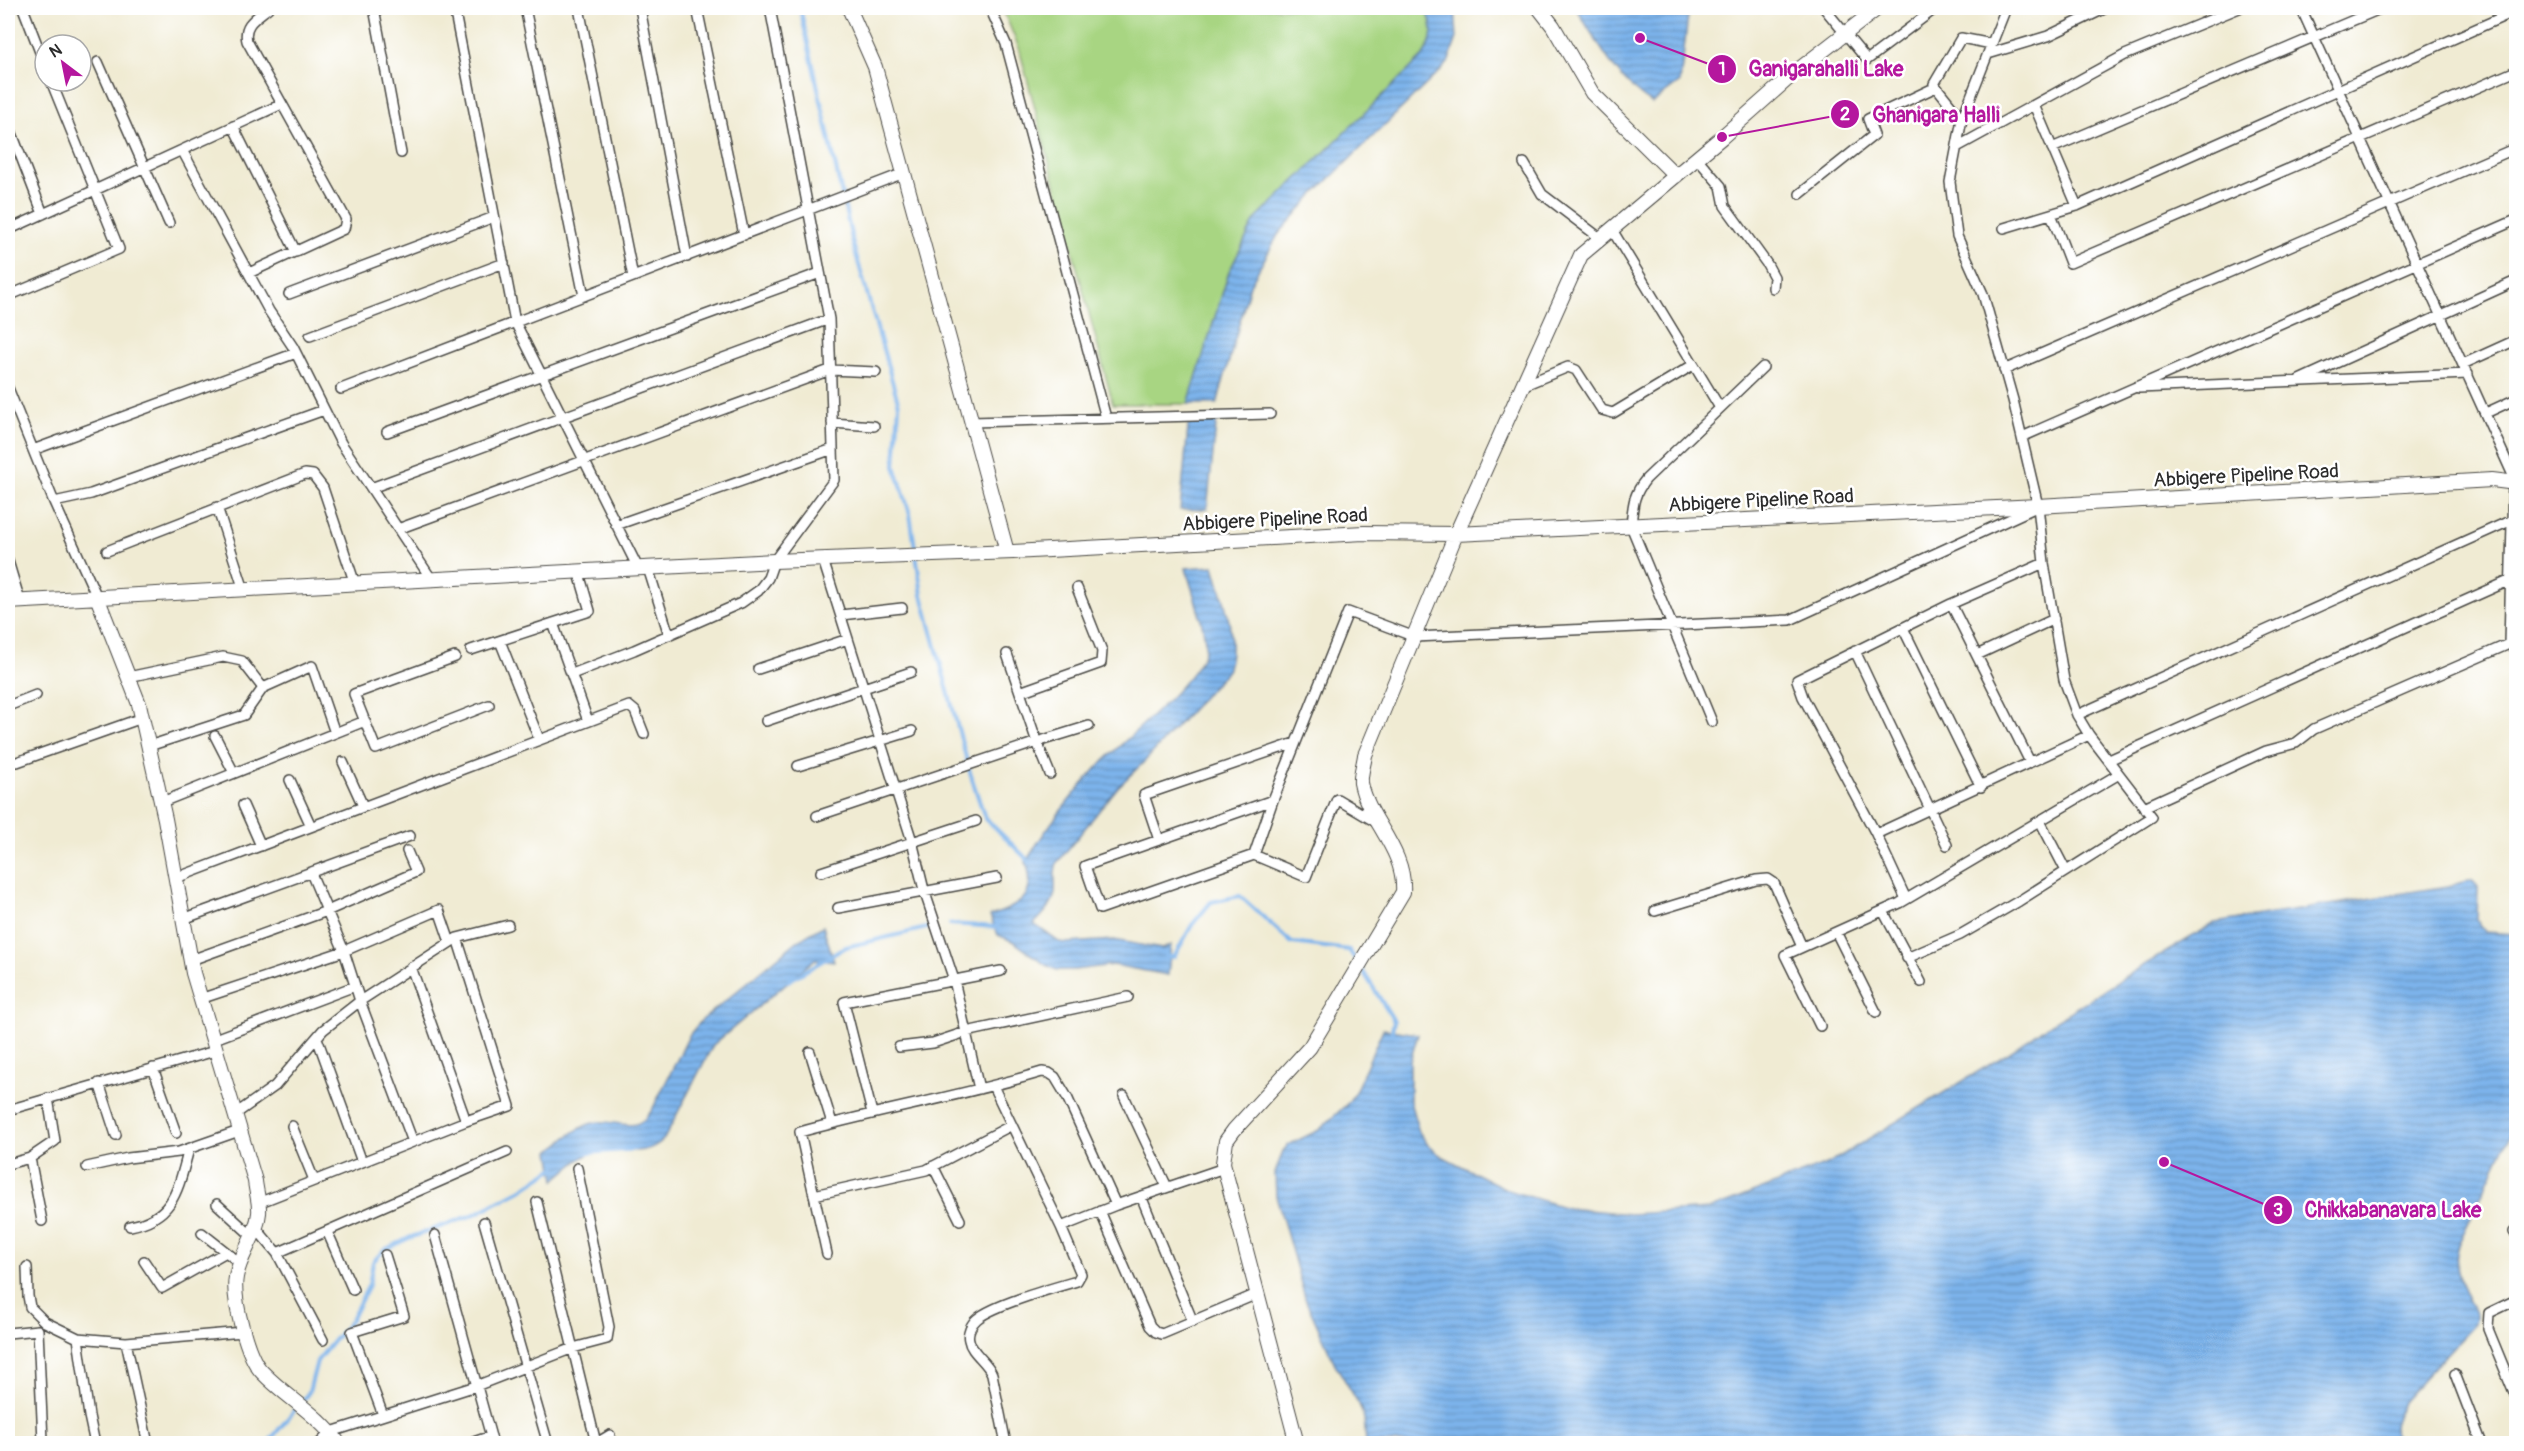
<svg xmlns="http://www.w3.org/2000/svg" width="2524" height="1451" font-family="Pangolin,sans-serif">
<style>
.grass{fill:#a8d582;stroke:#6a8056;stroke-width:1.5}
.water{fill:url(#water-rules);stroke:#54708c;stroke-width:1.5}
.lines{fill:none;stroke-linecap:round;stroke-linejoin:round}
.stream{stroke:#7db4ec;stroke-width:4}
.street-casing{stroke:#494844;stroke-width:12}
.secondary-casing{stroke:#494844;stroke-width:16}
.street{stroke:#fff;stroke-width:9}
.secondary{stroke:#fff;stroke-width:14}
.labels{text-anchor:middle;stroke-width:5;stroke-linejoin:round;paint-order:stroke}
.street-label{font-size:20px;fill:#2b2b2b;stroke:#fff}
.leader{fill:none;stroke:#b5179e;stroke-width:2}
.callout-dot{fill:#b5179e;stroke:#fff;stroke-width:2}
.mark-label{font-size:18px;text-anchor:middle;font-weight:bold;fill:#fff}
.callout-label{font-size:21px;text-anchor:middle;font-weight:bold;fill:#b5179e;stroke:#fff;stroke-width:5;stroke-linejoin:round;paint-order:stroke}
</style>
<defs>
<pattern id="water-rules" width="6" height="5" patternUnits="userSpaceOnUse" patternTransform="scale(1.5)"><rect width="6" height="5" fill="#7db4ec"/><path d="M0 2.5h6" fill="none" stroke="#6793bf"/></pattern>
</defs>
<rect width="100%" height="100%" fill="#fff"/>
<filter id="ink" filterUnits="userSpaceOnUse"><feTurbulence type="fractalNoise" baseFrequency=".0167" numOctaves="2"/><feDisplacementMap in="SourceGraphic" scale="12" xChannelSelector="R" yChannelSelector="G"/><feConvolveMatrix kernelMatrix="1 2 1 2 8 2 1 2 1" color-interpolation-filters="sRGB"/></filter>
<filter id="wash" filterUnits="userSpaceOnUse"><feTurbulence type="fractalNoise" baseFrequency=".008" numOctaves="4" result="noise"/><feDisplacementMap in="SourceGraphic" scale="24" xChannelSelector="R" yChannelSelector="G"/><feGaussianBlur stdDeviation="1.35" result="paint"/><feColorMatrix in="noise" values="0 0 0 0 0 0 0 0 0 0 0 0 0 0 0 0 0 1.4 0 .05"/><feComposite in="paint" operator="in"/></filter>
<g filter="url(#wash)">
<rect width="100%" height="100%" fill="#f0ebd3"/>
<path class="grass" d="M1002,8H1425C1435,25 1434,39 1423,56L1255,220L1229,272L1188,404H1113L1019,48Z"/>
<path class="water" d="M1425,8H1455L1457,38L1448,63L1312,196L1278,235L1250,285L1217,404H1188L1229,272L1255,220L1423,56C1434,39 1435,25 1425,8Z
M1576,8H1689L1680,82L1652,103C1617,82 1597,41 1576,8Z
M1217,416L1207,509L1180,510L1189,418Z
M1214,566C1223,600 1239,636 1227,671L1145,761L1118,787L1057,863C1053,873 1056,881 1055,892C1053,906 1043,914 1034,924L1059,942L1067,943L1114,940L1162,949L1171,945L1168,975L1113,965L1074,970H1057L1046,965L1014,942L998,935L990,916C1020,906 1038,896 1026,862C1044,830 1070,798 1095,770C1117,746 1201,678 1205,649C1207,631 1191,588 1186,568Z
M2472,880L2478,887L2477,919L2485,932L2516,934V1122L2457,1247C2454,1264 2461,1287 2469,1302C2474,1310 2477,1314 2474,1324L2402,1402L2394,1425L2395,1443H1366L1364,1418L1359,1404L1335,1364L1306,1301L1276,1196L1275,1173L1283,1151L1288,1145L1319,1130L1348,1103L1355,1092L1383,1029L1418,1034L1410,1061V1102L1419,1132L1428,1145L1440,1155L1508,1190L1567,1208L1630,1214L1711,1209L1829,1163L2007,1054L2055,1021L2146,964L2215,923L2448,886Z
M823,926L834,961L815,959L713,1045L664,1139C641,1161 623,1144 597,1151C581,1155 567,1170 555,1180L550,1151C563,1141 577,1127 593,1123C617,1117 635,1138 652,1110L690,1034L701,1021L796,942Z"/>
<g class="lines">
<path class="stream" d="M800,8L853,244L899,405L895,466L910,514L922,595L971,776L985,818L1029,861
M950,924L998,927
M1165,956L1174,957L1192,925L1211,902L1240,896L1292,943L1349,950L1357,962
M1361,968L1394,1021L1391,1035
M788,981L846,947L931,927
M586,1153L635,1149
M302,1401L309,1392L317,1361L350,1321L369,1285L373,1262L384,1250L409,1238L473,1215L519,1191L556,1167
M267,1444L297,1407"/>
</g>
</g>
<g filter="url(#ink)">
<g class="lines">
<defs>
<path id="street" d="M23,8L45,65
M374,8L401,153
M454,8L515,322L638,568
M525,8L584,296
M579,8L633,277
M640,8L687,257
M697,8L744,235
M770,8L829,319
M990,8L1006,44L1106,418
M1824,8L1867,60L1936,8
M2301,8L2516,482
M1988,54L2048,36L2106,8
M98,62L169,223
M2034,105L2077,206
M1962,119L1934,84L1961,38L1992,44
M8,123L43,214
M233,126L296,252
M1957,147L2125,55L2239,8
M2052,148L2382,8
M182,150L269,311L293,347L341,443L371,488
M1696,157L1721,186L1725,206L1767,264L1774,277L1773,288
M1524,163L1542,194L1600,238
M1800,194L1874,135L1868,119L1936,87
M2051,214L2070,263L2516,71
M1611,228L1720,408
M2004,228L2077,206L2516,11
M8,230L282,104
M249,273L344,229L346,219L247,41C243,24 256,18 268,8
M289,294L494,217
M8,296L119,249L51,81
M310,336L504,263
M2463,364L2516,340
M2004,370L2516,148
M2299,380L2516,281
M1522,386L1568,367L1576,370L1602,410L1613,413L1693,365
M8,388L54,502L97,597
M2139,388L2468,374
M341,389L904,173
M2488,412L2516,399
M972,422L1270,414
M832,423L874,426
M387,432L820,273
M2022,437L2516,220
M33,450L296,353
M54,502L91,494L324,410
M217,507L244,590
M616,525L833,449
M398,529L830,370L876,372
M107,551L305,474L313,475L323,488L355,584
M823,560L912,841L924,890L954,980L979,1089
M8,561L20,601
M648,568L669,635
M432,580L371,488L829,319L834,480L774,561L768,578L758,591L741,603L634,650L572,674
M1951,604L2030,762
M841,615L902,608
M553,623L588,721
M1903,628L1981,787
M500,641L539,739
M471,650L590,611L578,570
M1855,651L1947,845
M1007,654L1037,742L1050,774
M1977,655L2054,619
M455,657L354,694L376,749L489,705
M758,669L848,639
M128,677L223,657L242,661L263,688
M1020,692L1101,663L1102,651L1077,588
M8,706L36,695
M2077,715L2512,520
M766,721L911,672
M1712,722L1631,526C1633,505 1633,495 1646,479L1763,367
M215,736L234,773
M149,746L244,715L263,688L312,666L335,733
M2109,760L2511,580
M17,762L142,718
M343,762L363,806
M798,766L912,731
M290,780L311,826
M162,802L365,721
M243,805L261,846
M2144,807L2266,751L2296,743L2314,729L2509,644L2513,482
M817,816L1037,742L1089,726
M2040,821L2066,871
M1376,822L1337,799L1306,877L1254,855L1273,800L1348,612L1415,637L1790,620L2030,510
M1876,834L1803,697L1797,680L1951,604L2044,563
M1159,840L1144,795L1295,743
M1254,855L1100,909L1085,866L1273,800
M821,872L976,821
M311,873L344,951L439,910L450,942
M176,878L629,706L635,711L644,734
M1906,899L1876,834L2089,735
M838,908L997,878
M1655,911L1756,880L1768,879L1774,883L1802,947
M1883,911L1921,982
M183,919L410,836
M1836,932L1876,1012
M457,938L508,925
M1907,958L1960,935L2019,901L2152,817L2089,735L2077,715L2064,680L2044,563L2038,506L2013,400L1983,294L1957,236L1950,182L1962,119L2006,8
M191,960L327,911L416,872L407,851
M411,967L466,1121
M200,999L344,951L360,1001L413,1142
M1820,1026L1785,955L1900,903L2119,774
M317,1038L362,1162
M212,1040L355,986
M899,1047L933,1043L966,1032L1128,997
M810,1052L832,1123
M153,1068L176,1133
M99,1083L116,1135
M993,1086L1061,1227L1116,1205
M1124,1096L1167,1187
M8,1110L215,1051
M872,1113L844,1002L1001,971
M234,1115L275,1086L323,1030L360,1001L457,938L510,1106L466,1121L258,1203
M292,1126L314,1180
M30,1158L42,1221
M8,1164L30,1158L55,1141L48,1098
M933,1166L960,1220
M87,1167L128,1158L179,1152L239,1131
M814,1195L926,1170L1012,1125
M1141,1196L1193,1322
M537,1202L596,1443
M217,1204L253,1237
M1100,1211L1150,1326L1156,1332L1162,1334L1257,1294
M484,1222L548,1444
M130,1226C175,1218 178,1188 189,1149
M255,1227L277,1253L323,1340
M327,1231L353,1290
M2514,1232L2516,1230
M202,1233L240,1263
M435,1235L493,1444
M277,1253L507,1152
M827,1254L800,1132C880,1110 962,1096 1042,1072L1049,1073L1055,1077L1067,1097L1116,1205L1224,1168
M144,1261L162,1288L226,1252
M27,1267L28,1296L30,1307L45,1322L78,1338L126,1342L243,1332
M2516,1300L2489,1313L2488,1329L2516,1397
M8,1333L38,1330L43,1441
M78,1338L89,1416L95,1444
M126,1342L148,1444
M2455,1374L2482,1444
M383,1415L352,1332L404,1316L385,1255
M319,1444L331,1432L476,1386L573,1348L607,1339L609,1327L577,1168
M468,1444L491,1436
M595,1444L610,1435
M1006,1444L992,1374C987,1361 971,1353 969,1340C967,1333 971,1324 977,1319C995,1304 1053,1288 1077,1281L1081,1274L1061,1227"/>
<path id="secondary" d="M849,8L875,67L1007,552
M1539,8L1553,26L1592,93L1676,176
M97,597L139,704L165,819L193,973L255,1181C256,1191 260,1204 259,1213C257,1236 240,1254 236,1277C232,1298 247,1357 262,1372C287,1398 318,1414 339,1444
M8,602L774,561L1013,552L1364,533L1456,534L2038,506L2492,480L2516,483
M1297,1444L1223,1163L1226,1141L1234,1130L1310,1047L1403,892C1406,850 1368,820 1361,783C1360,774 1364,764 1365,755L1456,534L1581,255L1722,137L1793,74L1878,8"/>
</defs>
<use href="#street" class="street-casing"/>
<use href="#secondary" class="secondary-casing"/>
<use href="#street" class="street"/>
<use href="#secondary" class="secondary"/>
</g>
</g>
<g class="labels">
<g class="street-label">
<text transform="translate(2246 475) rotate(-3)" y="7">Abbigere Pipeline Road</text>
<text transform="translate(1761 500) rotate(-3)" y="7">Abbigere Pipeline Road</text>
<text transform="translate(1275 519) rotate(-3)" y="7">Abbigere Pipeline Road</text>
</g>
</g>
<path class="leader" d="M1640 38L1722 69M1722 137L1845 114M2164 1162L2278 1210"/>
<g class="callout-dot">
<circle cx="1640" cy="38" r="6"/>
<circle cx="1722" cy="137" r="6"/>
<circle cx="2164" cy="1162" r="6"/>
<circle cx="1722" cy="69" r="15"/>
<circle cx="1845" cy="114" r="15"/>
<circle cx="2278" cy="1210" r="15"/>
</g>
<g class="mark-label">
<text x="1722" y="75">1</text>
<text x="1845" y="120">2</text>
<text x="2278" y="1216">3</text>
</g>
<g class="callout-label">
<text x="1826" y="76">Ganigarahalli Lake</text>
<text x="1936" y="122">Ghanigara Halli</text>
<text x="2393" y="1217">Chikkabanavara Lake</text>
</g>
<rect width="2524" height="1451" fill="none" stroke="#fff" stroke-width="30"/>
<g transform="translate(63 63) rotate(328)"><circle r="28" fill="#ffffff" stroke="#aaaaaa" stroke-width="1.5"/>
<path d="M0-4.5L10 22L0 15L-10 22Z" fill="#b5179e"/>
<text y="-9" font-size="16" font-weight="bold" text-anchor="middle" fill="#2b2b2b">N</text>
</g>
</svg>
